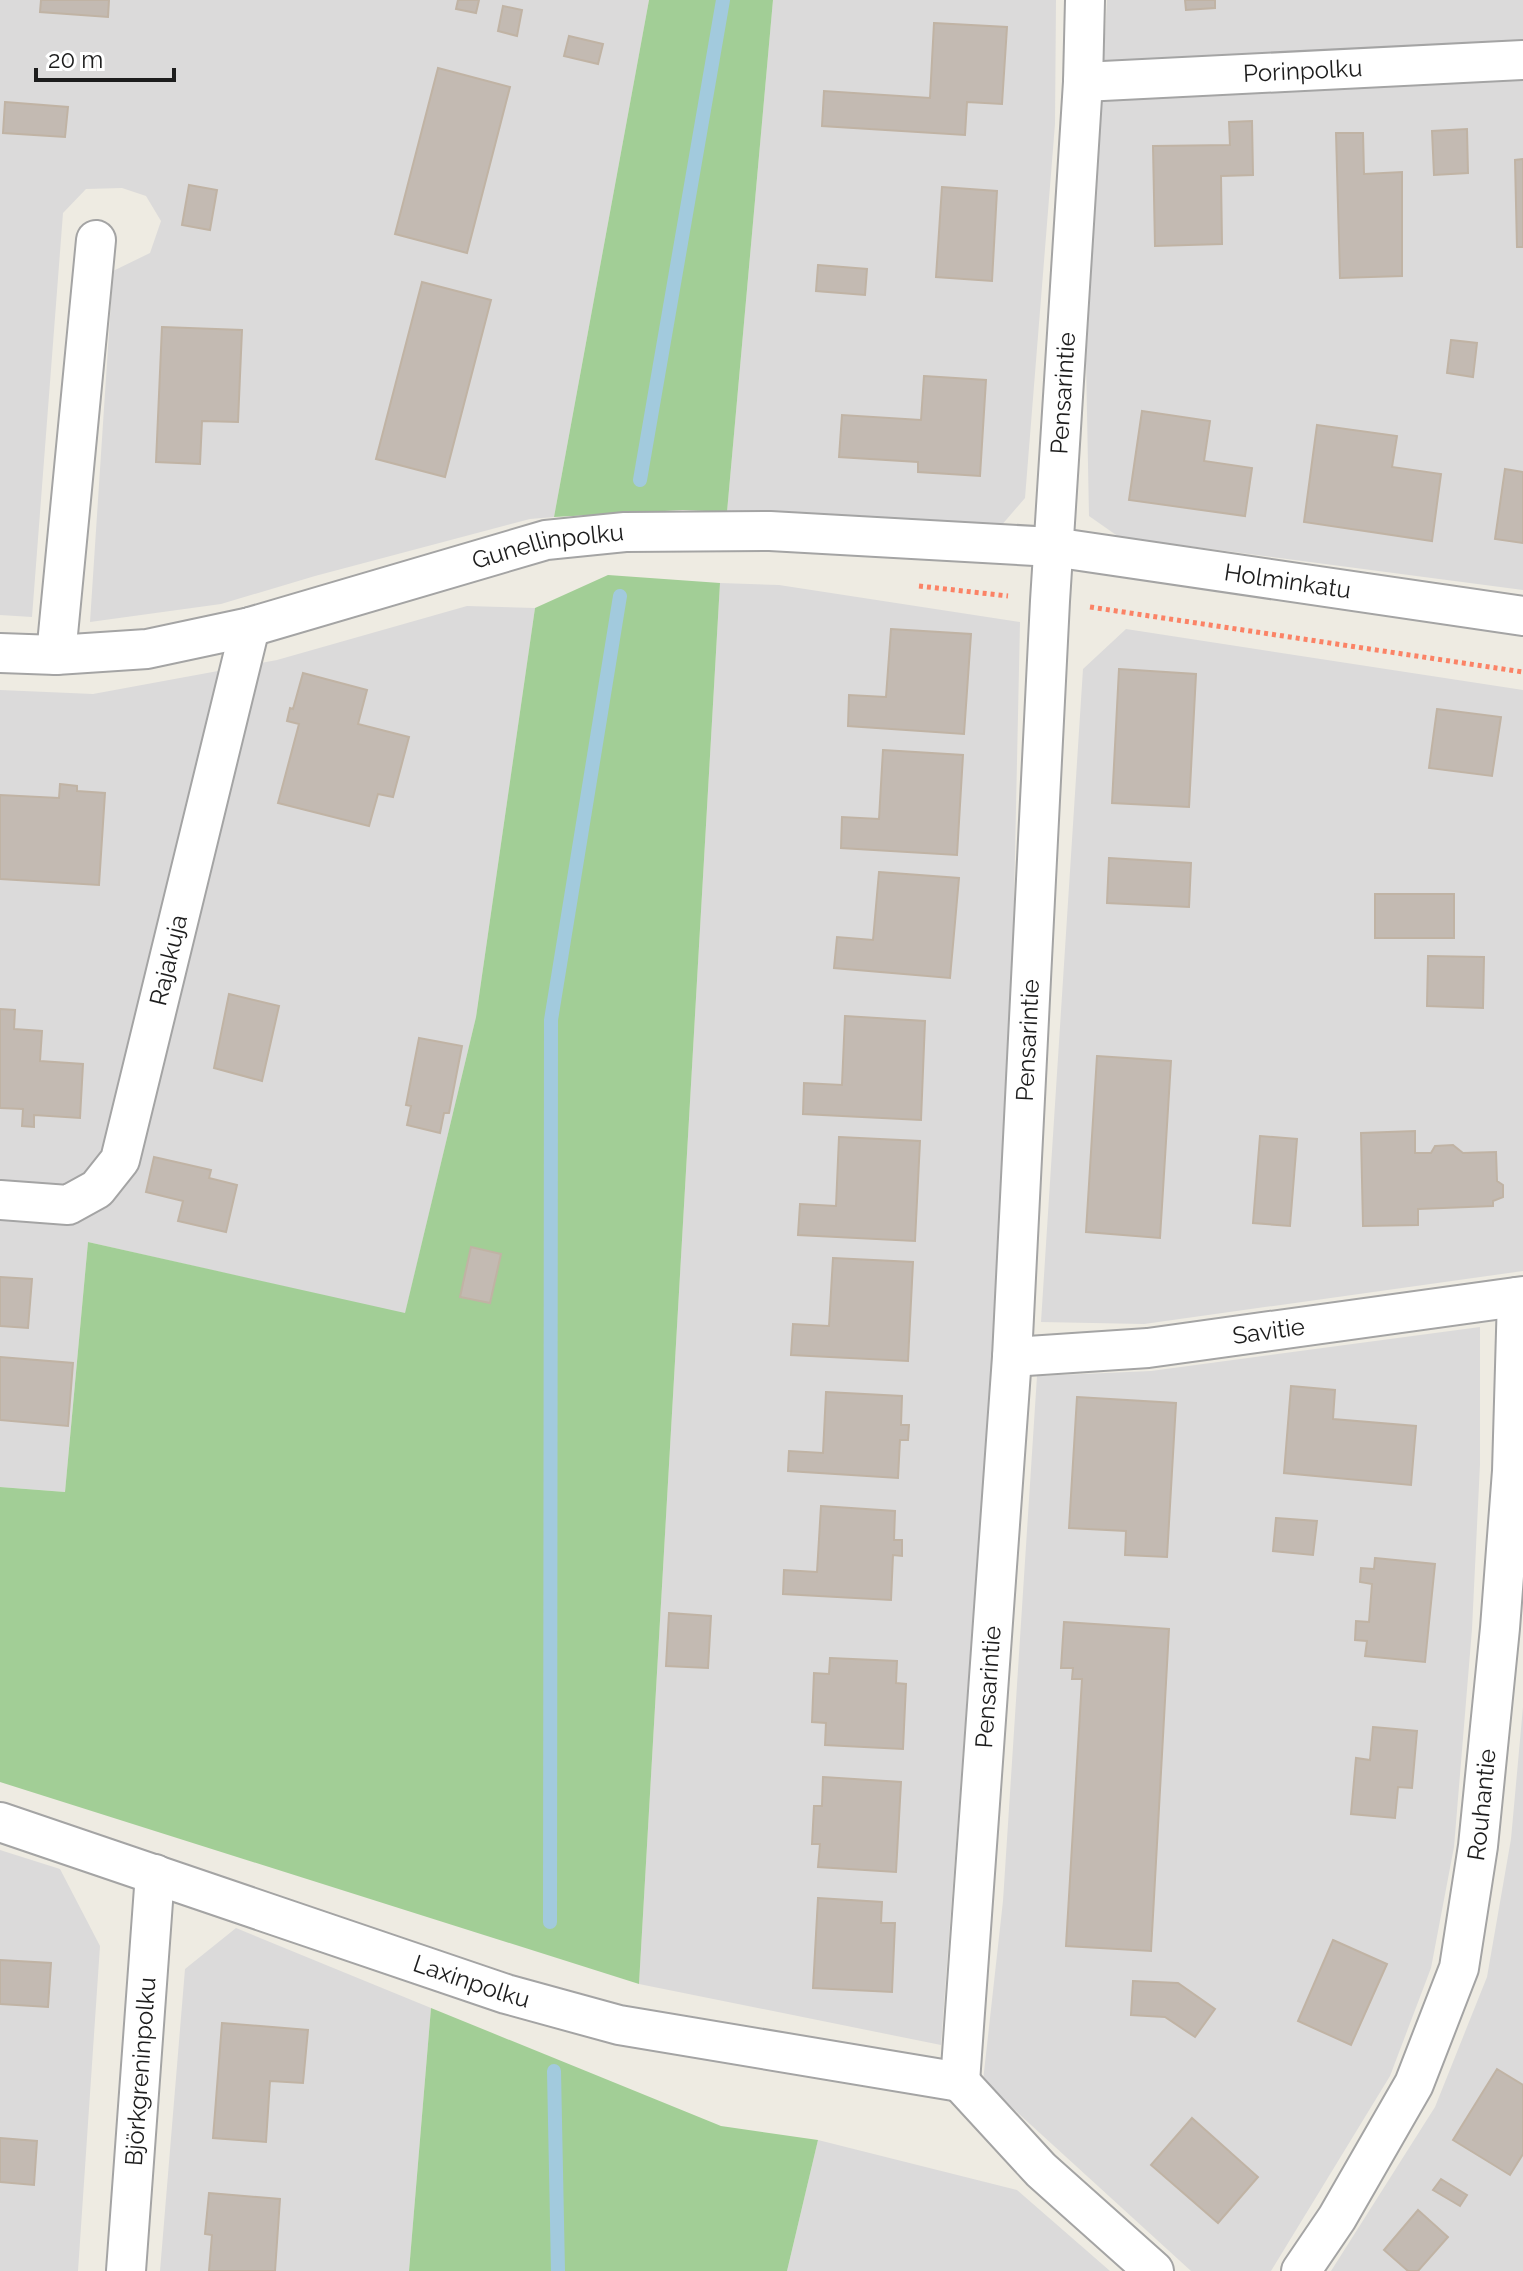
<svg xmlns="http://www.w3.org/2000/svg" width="1523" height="2271" font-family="Raleway,sans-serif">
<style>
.residential{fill:#dbdada}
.forest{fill:#a2ce96}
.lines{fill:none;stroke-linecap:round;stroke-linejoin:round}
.stream{stroke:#a2cadd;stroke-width:14}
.building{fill:#c3bab2;stroke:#c0b3a4;stroke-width:2}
.street-casing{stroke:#a4a4a4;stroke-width:42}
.path{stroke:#fb8366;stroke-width:5;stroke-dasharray:4 4;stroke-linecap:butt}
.street{stroke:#fff;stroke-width:38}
.labels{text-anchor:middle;stroke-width:7;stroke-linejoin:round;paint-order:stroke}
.street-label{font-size:24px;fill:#1d1d1d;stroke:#fff}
</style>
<rect width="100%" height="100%" fill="#eeebe2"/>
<path class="residential" d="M0,0H649L554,517L530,519L315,576L221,604L90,622L113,271L150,253L161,221L146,196L122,188L86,189L63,213L32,617L0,615Z
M773,0H1056L1055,124L1025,498L1000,527L727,512Z
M1107,0H1523V590L1119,537L1089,516L1086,361Z
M720,583L779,585L1020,622L1009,1133L941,2045L639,1984Z
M467,606L535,608L476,1017L405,1314L88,1242L65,1492L0,1487V690L93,694L277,660Z
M1126,629L1523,690V1271L1144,1324L1041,1322L1083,669Z
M1480,1327V1464L1472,1629L1454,1847L1431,1968L1390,2076L1271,2271H1191L983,2081L1003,1901L1037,1376L1151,1371Z
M1523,1707V2271H1331L1435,2107L1487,1977L1511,1839Z
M0,1850L60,1869L100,1946L78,2271H0Z
M236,1928L431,2008L409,2271H160L185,1969Z
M818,2140L1017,2190L1110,2271H787Z"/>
<path class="forest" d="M649,0H773L727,512L683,510L554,517Z
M608,575L720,583L639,1984L0,1782V1487L65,1492L88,1242L405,1313L476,1017L535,608Z
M431,2008L721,2126L818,2140L787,2271H409Z"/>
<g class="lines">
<path class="stream" d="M640,480L723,0
M550,1922L551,1020L620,596
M554,2071L558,2271"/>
</g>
<path class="building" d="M41,0H109L108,17L40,12Z
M458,0H479L476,13L456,9Z
M1185,0H1215V8L1186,10Z
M503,6L522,10L517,36L498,31Z
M934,23L1007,27L1002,104L967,102L965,135L822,126L824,91L930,98Z
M569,36L603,44L598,64L564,56Z
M438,68L510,87L467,253L395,234Z
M5,102L68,107L65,137L3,133Z
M1252,121L1253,175L1221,176L1222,244L1155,246L1153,146L1230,145L1229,122Z
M1467,129L1468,173L1434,175L1432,131Z
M1336,133H1363L1364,174L1402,172V276L1340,278Z
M1523,159V247H1517L1515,160Z
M189,185L217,190L210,230L182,225Z
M942,187L997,191L992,281L936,277Z
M818,265L867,269L865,295L816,291Z
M422,282L491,300L445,477L376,459Z
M162,327L242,330L238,422L202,421L200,464L156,462Z
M1451,340L1477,343L1473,377L1447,373Z
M924,376L986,380L980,476L918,472V462L839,457L842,415L921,420Z
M1142,411L1210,421L1204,461L1252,468L1245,516L1129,500Z
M1317,425L1397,436L1392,467L1441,474L1432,541L1304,522Z
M1505,469L1523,472V543L1495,539Z
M891,629L971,634L964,734L848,726L849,695L886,697Z
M1119,669L1196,674L1189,807L1112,803Z
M303,673L367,690L358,724L409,737L393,797L378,794L369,826L278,803L299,724L287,721L290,708L293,709Z
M1437,709L1501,717L1492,776L1429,768Z
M883,750L963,755L957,855L841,848L842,817L879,819Z
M60,784L77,786V791L105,793L99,885L0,879V795L59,798Z
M1109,858L1191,863L1189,907L1107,903Z
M879,872L959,878L950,978L834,968L837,937L873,940Z
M1375,894H1454V938H1375Z
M1428,956L1484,957L1483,1008L1427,1006Z
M229,994L279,1006L262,1081L214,1068Z
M0,1009L15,1010L14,1029L42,1031L40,1061L83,1064L80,1118L34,1115V1127L22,1126L23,1109L0,1108Z
M845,1016L925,1021L921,1120L803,1114L804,1083L842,1085Z
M419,1038L462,1046L449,1113H444L440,1133L407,1125L411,1106L406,1105Z
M1097,1056L1171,1061L1160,1238L1086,1232Z
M1415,1131V1153H1431L1435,1146L1453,1145L1463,1153L1496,1152L1497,1181L1503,1185V1197L1493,1201V1206L1418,1209V1225L1363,1226L1361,1133Z
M1260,1136L1297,1139L1290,1226L1253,1223Z
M839,1137L920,1141L915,1241L798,1235L800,1204L836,1206Z
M154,1157L211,1170L209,1178L237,1185L226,1232L178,1221L183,1201L146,1192Z
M471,1247L501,1254L490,1303L460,1297Z
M833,1258L913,1262L908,1361L791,1355L793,1324L829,1326Z
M0,1277L32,1279L28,1328L0,1326Z
M0,1357L73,1363L68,1426L0,1420Z
M1291,1386L1335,1390L1333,1419L1416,1426L1411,1485L1284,1473Z
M826,1392L902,1396L901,1425H909L908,1440H900L898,1478L788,1471L789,1451L823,1453Z
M1077,1397L1176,1403L1167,1557L1125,1555L1126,1531L1069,1528Z
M821,1506L895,1511L894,1540H902V1556L893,1555L891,1600L783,1594L784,1570L817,1572Z
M1276,1518L1317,1521L1313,1555L1273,1551Z
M1375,1558L1435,1564L1425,1662L1365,1656L1367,1641L1355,1640L1356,1621L1369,1622L1372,1584L1360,1582L1361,1568L1374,1569Z
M669,1613L711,1616L708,1668L666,1666Z
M1064,1622L1169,1629L1151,1951L1066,1946L1082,1679H1072L1073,1668H1061Z
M830,1658L897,1661L896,1683L906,1684L903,1749L825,1745L826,1723L812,1722L814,1673L829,1674Z
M1373,1727L1417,1731L1412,1788L1398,1787L1395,1818L1351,1814L1356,1758L1370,1760Z
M823,1777L901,1782L896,1872L818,1867L820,1844H812L814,1806H822Z
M818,1898L882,1902L881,1923H895L892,1992L813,1988Z
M1333,1940L1387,1964L1351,2045L1298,2021Z
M0,1960L51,1963L48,2007L0,2004Z
M1133,1981L1178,1983L1215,2009L1195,2037L1165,2017L1131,2015Z
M222,2023L308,2030L303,2083L270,2081L266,2142L213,2138Z
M1497,2069L1523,2085V2154L1510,2175L1453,2140Z
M1192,2118L1258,2177L1218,2223L1151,2165Z
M0,2138L37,2141L34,2185L0,2182Z
M1441,2179L1467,2195L1460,2206L1433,2190Z
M209,2193L280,2199L275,2271H209L212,2235L205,2234Z
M1418,2210L1448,2237L1418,2271H1408L1384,2250Z"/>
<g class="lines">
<defs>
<g id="street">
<path id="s1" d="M1083,82L1523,60"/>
<path id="s2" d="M0,653L56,655L147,649L250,627L546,540L625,532L770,531L1053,547L1523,616"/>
<path d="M56,655L96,240"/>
<path id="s3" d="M0,1200L68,1205L97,1189L120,1160L250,627"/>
<path id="s4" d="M1012,1357L1148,1348L1523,1296"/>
<path id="s5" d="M0,1822L506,1994L619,2025L960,2082"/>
<path id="s6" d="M960,2082L1012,1357L1050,601L1083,82L1085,0"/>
<path d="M960,2082L1041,2170L1154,2271"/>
<path id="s7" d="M126,2271L155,1874"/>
<path id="s8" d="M1301,2271L1337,2218L1414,2084L1459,1968L1478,1846L1500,1628L1512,1471L1517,1297"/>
</g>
</defs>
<use href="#street" class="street-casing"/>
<path class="path" d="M919,586L1008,596
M1090,607L1523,672"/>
<use href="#street" class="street"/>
</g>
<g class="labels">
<g class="street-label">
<text dy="8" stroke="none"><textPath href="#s1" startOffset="220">Porinpolku</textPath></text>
<text dy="8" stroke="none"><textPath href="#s6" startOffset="1692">Pensarintie</textPath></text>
<text dy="8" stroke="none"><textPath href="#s2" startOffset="562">Gunellinpolku</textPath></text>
<text dy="8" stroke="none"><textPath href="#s2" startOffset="1306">Holminkatu</textPath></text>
<text dy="8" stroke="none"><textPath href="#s3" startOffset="344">Rajakuja</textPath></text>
<text dy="8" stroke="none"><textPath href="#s6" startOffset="1044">Pensarintie</textPath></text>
<text dy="8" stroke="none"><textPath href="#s4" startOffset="258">Savitie</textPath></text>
<text dy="8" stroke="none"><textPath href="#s6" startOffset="396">Pensarintie</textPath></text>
<text dy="8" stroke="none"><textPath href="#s8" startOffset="508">Rouhantie</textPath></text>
<text dy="8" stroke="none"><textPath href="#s5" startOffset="498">Laxinpolku</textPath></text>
<text dy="8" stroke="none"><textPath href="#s7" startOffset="200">Björkgreninpolku</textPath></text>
</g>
</g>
<path d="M36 68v12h138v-12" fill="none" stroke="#1d1d1d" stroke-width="4"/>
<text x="48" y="68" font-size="24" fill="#1d1d1d" stroke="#ffffff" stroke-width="6" paint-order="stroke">20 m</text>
</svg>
